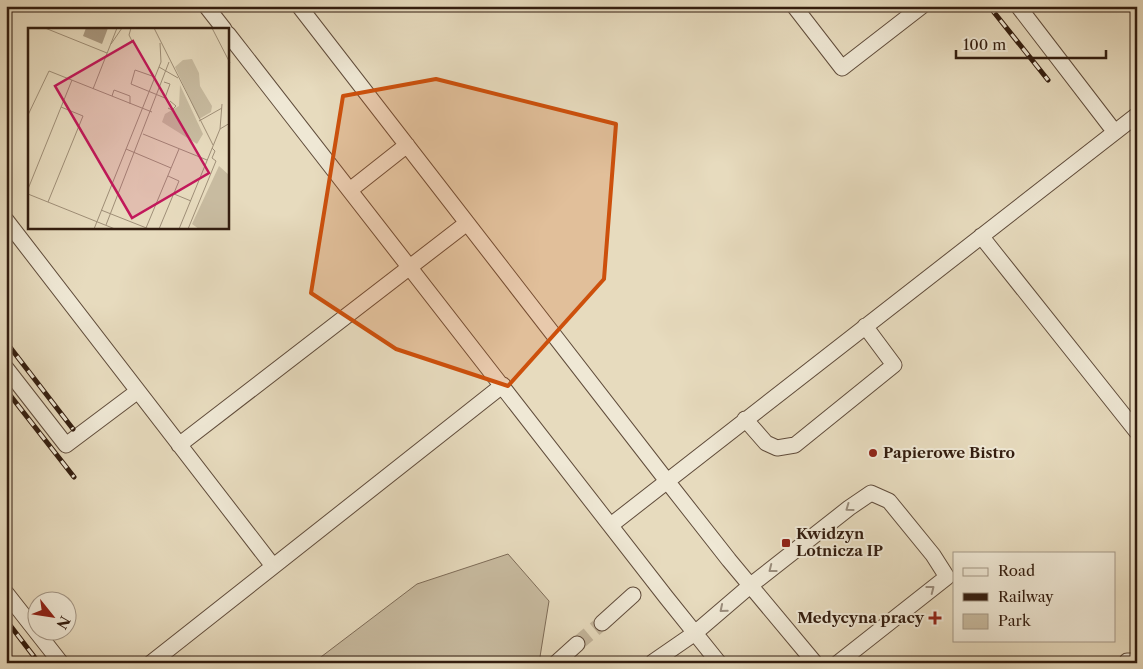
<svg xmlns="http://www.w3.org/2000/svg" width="1143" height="669" font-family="'Libre Caslon Text',serif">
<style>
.green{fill:#c8bba0;stroke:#7e6c58}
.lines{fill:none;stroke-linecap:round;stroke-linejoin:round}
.minor-tunnel{stroke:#c3b59b;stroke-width:15;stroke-dasharray:15 8;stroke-linecap:butt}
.minor-casing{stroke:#604c3b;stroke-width:17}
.minor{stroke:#efe8d5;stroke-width:15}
.rail-casing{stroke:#331d0f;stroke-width:5}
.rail{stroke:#efe8d5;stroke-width:3;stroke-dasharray:9;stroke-linecap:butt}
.oneway{stroke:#9a8d7c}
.marked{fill:#cd500c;fill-opacity:0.2;stroke:#cd500c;stroke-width:4;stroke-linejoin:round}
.poi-dot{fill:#8f2418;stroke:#efe8d5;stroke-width:2}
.labels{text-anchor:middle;stroke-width:4;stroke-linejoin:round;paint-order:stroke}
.poi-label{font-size:15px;font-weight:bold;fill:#331d0f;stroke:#efe8d5;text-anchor:start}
.inset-road{fill:none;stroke:#9f8f78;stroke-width:1}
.view{fill:#c2185b;fill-opacity:0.15;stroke:#c2185b;stroke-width:2.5}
.inset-edge{fill:none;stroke:#331d0f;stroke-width:2.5}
</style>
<rect width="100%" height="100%" fill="#e7dbbe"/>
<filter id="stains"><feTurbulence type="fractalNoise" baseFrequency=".004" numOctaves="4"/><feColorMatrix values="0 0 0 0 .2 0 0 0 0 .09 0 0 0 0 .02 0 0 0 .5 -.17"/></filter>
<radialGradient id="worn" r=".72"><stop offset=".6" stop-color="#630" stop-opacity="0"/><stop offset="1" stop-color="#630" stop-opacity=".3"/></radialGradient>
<path class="green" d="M508,554L549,601L539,663H313L417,584Z"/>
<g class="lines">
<path class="minor-tunnel" d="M577,644L602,623"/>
<defs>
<path id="minor" d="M206,6L224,29
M299,6L667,481L729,560L815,663
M794,6L842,68L922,6
M1018,6L1114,131
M228,34L666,597L719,663
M350,190L407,145
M6,220L273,566
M981,236L1137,432
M6,368L66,445L138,391
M745,419L766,443L777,448L795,445L894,365L865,326
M179,445L467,223
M611,525L1137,115
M6,593L61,663
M602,623L633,595
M1127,661H1137
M151,663L503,385
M556,663L577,644
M654,663L653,662L695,633L751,585L849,508L871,493L889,501L933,555L947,577L838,663"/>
</defs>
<use href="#minor" class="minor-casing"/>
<use href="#minor" class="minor"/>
<defs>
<path id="rail" d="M989,6L1048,80
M6,342L73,429
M6,390L74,477
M6,620L39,663
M6,659L9,663"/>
</defs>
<use href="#rail" class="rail-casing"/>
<use href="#rail" class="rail"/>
</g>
<defs><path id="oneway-chevron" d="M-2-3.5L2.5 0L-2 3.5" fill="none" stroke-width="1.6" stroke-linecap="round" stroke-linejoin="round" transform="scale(1.25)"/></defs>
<g class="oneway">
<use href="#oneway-chevron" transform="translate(849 508) rotate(144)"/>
<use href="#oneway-chevron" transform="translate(772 569) rotate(142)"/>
<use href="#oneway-chevron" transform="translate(931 589) rotate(-38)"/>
<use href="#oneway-chevron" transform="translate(723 609) rotate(140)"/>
</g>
<path class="marked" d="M436,79L616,124L604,279L508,386L396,349L311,293L343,96Z"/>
<g class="poi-dot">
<circle cx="873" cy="453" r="5"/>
<rect x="781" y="538" width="10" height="10" rx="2.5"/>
<path d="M932.5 610.5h5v5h5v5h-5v5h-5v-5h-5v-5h5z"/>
</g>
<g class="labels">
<g class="poi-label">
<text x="883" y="458">Papierowe Bistro</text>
<text x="796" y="539">Kwidzyn<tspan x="796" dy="17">Lotnicza IP</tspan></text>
<text x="924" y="623" text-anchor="end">Medycyna pracy</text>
</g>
</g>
<g transform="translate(28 28)">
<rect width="201" height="201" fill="#e7dbbe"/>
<path d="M164,31L171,45L172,58L184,78L183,84L171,91L147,39L155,32ZM152,57L175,106L169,116L134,94L137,86L151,78ZM191,138L201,147V201H171L164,196Z" fill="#c8bba0"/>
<path d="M58,0H80L74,16L55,8Z" fill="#aa9a82"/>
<path class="inset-road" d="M17,0L79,25M103,0L101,7L105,15M126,0L185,117M184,0L202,35M83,16L94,0M131,39L150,50M127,49L107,42L103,56L137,70L142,56L136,54M65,61L89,0M84,68L86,62L102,68V76M140,80L144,82L148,78L142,73M0,87L21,43L124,84M171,93L194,80M192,101L194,76M115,106L179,132M98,121L143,140M0,161L44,52M0,166L87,201M146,166L163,173M20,174L55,88L33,79M73,182L121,201M78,197L141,34M118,200L151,121M66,201L133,34L132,15M131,201L151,153L140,148M151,201L192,101L202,95M160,201L188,133L184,130L187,123L184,120"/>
<path class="view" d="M105,13L181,145L104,190L27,58Z"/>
<rect width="201" height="201" class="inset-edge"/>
</g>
<rect width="1143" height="669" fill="none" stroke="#e7dbbe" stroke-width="25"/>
<rect x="8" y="8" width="1128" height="654" fill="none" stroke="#331d0f" stroke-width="2.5"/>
<rect x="12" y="12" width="1118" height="644" fill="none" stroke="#331d0f"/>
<rect x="953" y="552" width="162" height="90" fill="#efe8d5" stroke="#a49786"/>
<rect x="963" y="568" width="25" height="8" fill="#efe8d5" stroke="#a49786"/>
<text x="998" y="576" font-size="15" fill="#331d0f">Road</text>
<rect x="963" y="593" width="25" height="8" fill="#331d0f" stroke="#a49786"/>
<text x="998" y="602" font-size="15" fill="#331d0f">Railway</text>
<rect x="963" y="614" width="25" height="15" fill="#c8bba0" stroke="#a49786"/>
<text x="998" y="626" font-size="15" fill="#331d0f">Park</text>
<g transform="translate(52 616) rotate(120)"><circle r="24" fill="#efe8d5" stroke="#a49786"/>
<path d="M0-4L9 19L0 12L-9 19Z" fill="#8f2418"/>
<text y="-8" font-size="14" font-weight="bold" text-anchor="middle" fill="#331d0f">N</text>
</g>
<path d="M956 50v8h150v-8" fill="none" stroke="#331d0f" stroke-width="2.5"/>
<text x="963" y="50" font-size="15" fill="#331d0f" stroke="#efe8d5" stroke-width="4" paint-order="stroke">100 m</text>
<rect width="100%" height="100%" filter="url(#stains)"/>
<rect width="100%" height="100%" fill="url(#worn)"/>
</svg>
